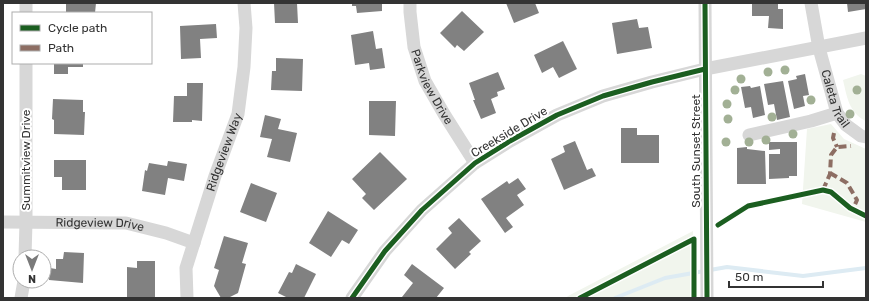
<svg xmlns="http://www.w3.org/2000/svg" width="869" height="301" font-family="Rubik,sans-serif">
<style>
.green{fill:#f1f5ed}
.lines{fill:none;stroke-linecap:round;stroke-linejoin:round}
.stream{stroke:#ddebf3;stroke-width:4}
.building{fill:#818181}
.minor{stroke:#d7d7d7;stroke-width:13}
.quiet{stroke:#8d6e63;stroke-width:4;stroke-dasharray:8 4;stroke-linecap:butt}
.cycleway-casing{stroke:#fff;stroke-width:8}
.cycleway{stroke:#1b5e20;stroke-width:5}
.tree{fill:#a2b095}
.labels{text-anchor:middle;stroke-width:4;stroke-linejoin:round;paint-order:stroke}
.street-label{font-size:12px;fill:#333;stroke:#fff}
</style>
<rect width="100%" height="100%" fill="#fff"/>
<path class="green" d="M861,74L866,76V121C849,113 847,97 843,80Z
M831,124L844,139L866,149V222L802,204L807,129Z
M693,231V298H566L568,296Z"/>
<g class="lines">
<path class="stream" d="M615,298L665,278L727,267L803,276L866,268"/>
</g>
<path class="building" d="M66,3H96L95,13H66Z
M274,3H297L298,23H275Z
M352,3H382V11L357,13L356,6H352Z
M506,3H535L539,13L514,23Z
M752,3H778V9H783V29L768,28L769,16H752Z
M847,3H866V9L848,12Z
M462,11L484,32L464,51L457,45L455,48L440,33Z
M637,19L639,28L648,27L652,48L617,54L612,23Z
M216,24L217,38L200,39L201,58L181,59L180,26Z
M373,31L376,49L382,48L385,68L370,70L369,63L355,65L351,35Z
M563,41L577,69L559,78L553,67L542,73L534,55Z
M276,58L303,59L302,91L271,90L272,71H276Z
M54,63H83V67H68V74H54Z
M498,72L505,89L497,92L498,96L491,99L496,113L481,119L473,100H475L469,83Z
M805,74L809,95L803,96L805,106L794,109L788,81L797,79L796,76Z
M783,81L790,117L777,120L774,104L768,105L764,84Z
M187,83H203L202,121L192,120V122H173L174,96H187Z
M750,86L751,88L760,86L765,115L753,118L751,107L745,108L741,87Z
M53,99L83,100V112H85L84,135L54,134V120L52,119Z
M369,101H396L395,136L369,135Z
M265,115L281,119L278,129L297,133L290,162L267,157L272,139L260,137Z
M621,128H637V135H659V163H621Z
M575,141L587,170L592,168L596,176L564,190L551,159L565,152L563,146Z
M769,142H797V176H789V178L769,179V154H780V149L769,150Z
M747,147V149L765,151L766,184H737V148Z
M380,152L407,179L374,210L362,198L366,194L352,179Z
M54,160H86V190H62V177H54Z
M168,161L187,164L184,181L168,178L165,195L142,191L145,170L147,171L149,163L167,166Z
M518,178L526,189L517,195L524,205L506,218L513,227L505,233L481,199L507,181L509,184Z
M251,183L277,193L266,222L240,212Z
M328,211L358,230L349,244L342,240L331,257L309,243Z
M459,218L481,241L469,252L471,254L455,269L436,249L452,233L448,228Z
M224,236L248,243L242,263L246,264L238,293L228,298H221L214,286L219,270L214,268Z
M64,252L84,253L83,283L49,280L50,268L56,269V259H63Z
M137,261H155V298H127V267L137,268Z
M296,264L316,274L304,298H288L278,293L289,272L292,273Z
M412,264L444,288L436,298L402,297L413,283L404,275Z"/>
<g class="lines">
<g class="minor">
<path d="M26,3V13"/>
<path id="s1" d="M410,3V12L414,47L425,81L444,114L475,163"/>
<path d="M705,3L707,298"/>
<path id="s2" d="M811,3L819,48L837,113L846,125L861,136L866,137"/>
<path d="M749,135L811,121L837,113"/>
<path id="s3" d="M3,222L126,223L166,233L194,243"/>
<path d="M25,257L26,222V63"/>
<path d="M21,298L24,281"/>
<path id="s4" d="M187,298L186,268L215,176L238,114L244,67L246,28L244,3"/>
<path d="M352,298L385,251L422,210L475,163L510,141L557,115L603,96L652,82L705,69L866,38"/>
</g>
<path class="quiet" d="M834,133L833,138L837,147
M830,173L847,183L857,200L853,209
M823,190L830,174L831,155L837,147L851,146"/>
<defs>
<path id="cycleway" d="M705,3L707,298
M718,225L748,206L823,190L831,192L850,208L866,216
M352,298L385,251L422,210L475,163L510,141L557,115L603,96L652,82L705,69
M580,298L694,239V298"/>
</defs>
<use href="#cycleway" class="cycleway-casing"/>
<use href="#cycleway" class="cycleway"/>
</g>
<g class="tree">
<circle cx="785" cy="70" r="4.5"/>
<circle cx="768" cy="72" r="4.5"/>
<circle cx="741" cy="79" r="4.5"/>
<circle cx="735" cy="90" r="4.5"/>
<circle cx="857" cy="90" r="4.5"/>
<circle cx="811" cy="100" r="4.5"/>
<circle cx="727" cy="104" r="4.5"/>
<circle cx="850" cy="114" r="4.5"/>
<circle cx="772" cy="117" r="4.5"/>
<circle cx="728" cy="119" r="4.5"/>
<circle cx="793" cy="134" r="4.5"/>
<circle cx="766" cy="140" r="4.5"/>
<circle cx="726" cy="142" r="4.5"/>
<circle cx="749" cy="142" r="4.5"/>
</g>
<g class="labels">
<g class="street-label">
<text dy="4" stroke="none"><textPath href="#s1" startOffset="88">Parkview Drive</textPath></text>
<text dy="4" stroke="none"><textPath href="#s2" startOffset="99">Caleta Trail</textPath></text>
<text transform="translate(509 132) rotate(-31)" y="4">Creekside Drive</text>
<text transform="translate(696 151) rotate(-90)" y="4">South Sunset Street</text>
<text dy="4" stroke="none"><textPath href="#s4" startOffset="152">Ridgeview Way</textPath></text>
<text transform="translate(26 160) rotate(-90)" y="4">Summitview Drive</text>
<text dy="4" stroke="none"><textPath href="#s3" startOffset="97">Ridgeview Drive</textPath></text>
</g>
</g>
<rect width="869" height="301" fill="none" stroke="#333333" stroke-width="8"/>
<rect x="12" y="12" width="140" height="52" fill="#ffffff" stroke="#adadad"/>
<rect x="20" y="25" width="20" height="6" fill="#1b5e20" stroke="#adadad"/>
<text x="48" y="32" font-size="12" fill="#333333">Cycle path</text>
<rect x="20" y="45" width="20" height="6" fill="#8d6e63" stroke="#adadad"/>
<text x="48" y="52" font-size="12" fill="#333333">Path</text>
<g transform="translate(32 269) rotate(180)"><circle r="19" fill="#ffffff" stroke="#adadad"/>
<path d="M0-3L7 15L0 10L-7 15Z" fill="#7a7a7a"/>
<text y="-6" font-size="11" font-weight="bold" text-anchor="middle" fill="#333333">N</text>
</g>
<path d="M729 281v6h94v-6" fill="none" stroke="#333333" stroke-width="2"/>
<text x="735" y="281" font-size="12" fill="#333333" stroke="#ffffff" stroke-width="3" paint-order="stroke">50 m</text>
</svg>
